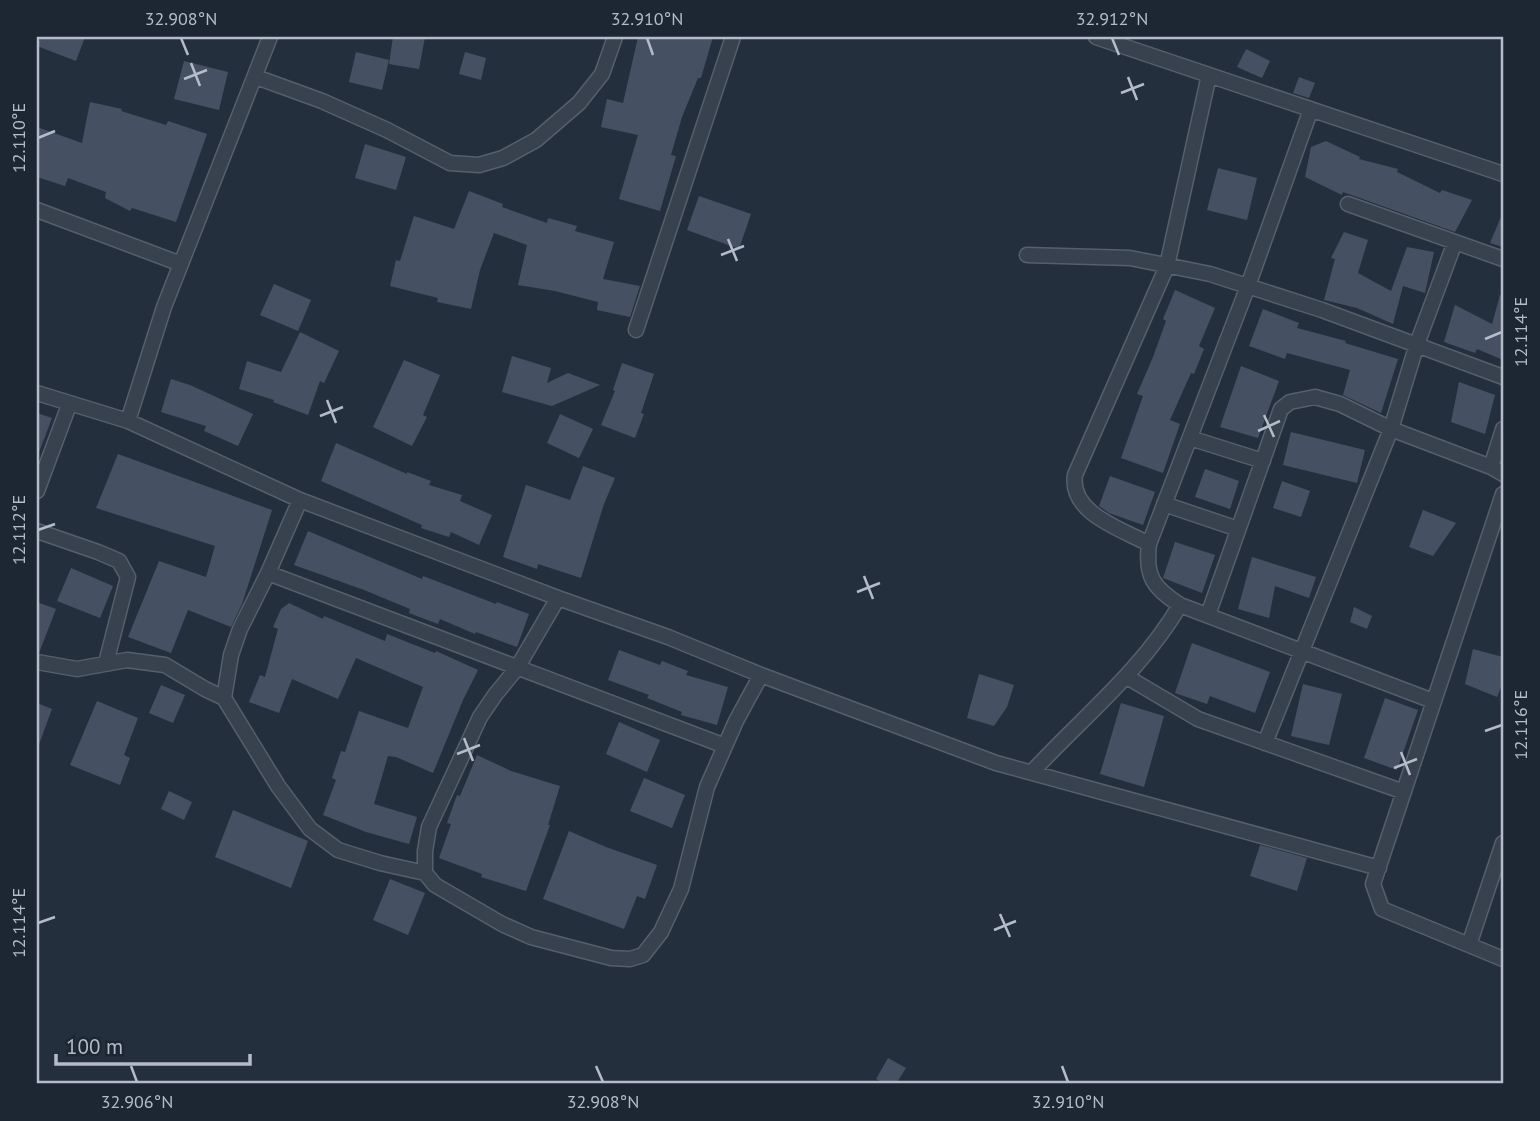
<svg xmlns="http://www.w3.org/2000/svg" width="1540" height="1121" font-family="'PT Sans',sans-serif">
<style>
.building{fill:#455162}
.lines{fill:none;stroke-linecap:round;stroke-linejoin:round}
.minor-casing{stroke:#565f6c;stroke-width:17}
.minor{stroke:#38414e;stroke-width:14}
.ticks{fill:none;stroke:#b4bcc9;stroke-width:2.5}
.neatline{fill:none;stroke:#b4bcc9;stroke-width:2.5}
.ticks-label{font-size:18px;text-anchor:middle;fill:#b4bcc9}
</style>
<rect width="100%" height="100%" fill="#242f3e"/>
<path class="building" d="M41,37H85L76,61L37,46Z
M393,37H425L419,69L389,64Z
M638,37H713L701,78H698L682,117L671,155L676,156L660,211L619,199L638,135L601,127L607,99L623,103Z
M1246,49L1270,61L1262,78L1237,67Z
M356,52L389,60L382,90L349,82Z
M465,52L486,58L481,80L459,74Z
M184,61L228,72L219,110L174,99Z
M1299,77L1315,83L1309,98L1293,93Z
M90,102L122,109L121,111L166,125L168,121L207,134L176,222L132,208L130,211L105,198L106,192L68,178L65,186L37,177V127L82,143Z
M1326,141L1360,157L1359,159L1398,169L1397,172L1440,193L1442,190L1472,200L1455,232L1343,192L1342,195L1305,177L1311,147Z
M365,144L406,157L396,190L355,178Z
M1218,168L1257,178L1247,220L1207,210Z
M469,191L503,204L502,207L547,223L548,218L577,226L575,231L614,242L603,279L640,286L630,317L597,310L598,302L555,291L518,285L527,245L494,233L480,270L471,309L437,302L438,298L390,286L396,260L400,261L414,216L454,229Z
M699,196L751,214L739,249L687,230Z
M1503,212V247L1490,243Z
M1344,232L1368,240L1358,273L1391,291L1407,247L1434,252L1425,293L1403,286L1393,324L1357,308L1324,300L1335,259L1331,258Z
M274,284L311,300L298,331L260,315Z
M1175,290L1215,308L1199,346L1204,349L1194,374L1191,373L1170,420L1180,424L1163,473L1121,458L1143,396L1137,394L1153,357L1166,321L1163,319Z
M1500,295H1503V360L1477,349L1475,353L1444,342L1455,305L1492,324Z
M1263,309L1299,323L1297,328L1346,341L1345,343L1398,359L1381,413L1343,395L1350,370L1287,353L1285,359L1249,346Z
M300,332L339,351L324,383L320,381L308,415L273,402L274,400L239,389L247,361L281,372Z
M512,356L551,368L547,383L568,373L600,385L552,406L502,392Z
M404,360L440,375L423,415L427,417L412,446L373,427Z
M622,363L654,374L641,413L644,414L635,438L601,425L615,391L613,390Z
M1241,366L1279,381L1258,438L1220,427Z
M171,379L190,385L253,414L238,446L204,431L206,426L161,412Z
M1459,382L1495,395L1485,434L1451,422Z
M37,413L52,418L38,455H37Z
M560,414L593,429L579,458L547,443Z
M1291,432L1365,450L1357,483L1283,465Z
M336,443L407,474V472L431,481L429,485L462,495L460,501L492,515L479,545L451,532L449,537L421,528L422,525L321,481Z
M118,454L272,510L242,604L231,627L188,610L171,653L128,637L159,561L206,577L215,546L96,508Z
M583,466L615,478L604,504L581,578L538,564L537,569L503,557L526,485L570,500Z
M1205,469L1239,481L1230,509L1195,497Z
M1110,476L1155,492L1143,525L1109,513L1099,506Z
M1282,481L1310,491L1301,517L1273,508Z
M1423,510L1456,523L1433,556L1409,547Z
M308,531L422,579L423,576L496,604L497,602L529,614L517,647L476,632L475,634L440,619L438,624L409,613L410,609L364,590L294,565Z
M1175,542L1215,555L1202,593L1163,578Z
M1252,557L1316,577L1309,598L1275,586L1269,618L1238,609Z
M71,568L113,586L100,618L57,601Z
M37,602L56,609L39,653H37Z
M289,603L323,619L324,616L385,641L387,634L435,653L436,651L478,670L463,700L433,773L396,757L388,756L374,804L417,817L409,844L366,832L323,815L336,780L332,778L341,751L345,752L359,711L408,728L423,687L356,658L338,699L292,679L279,713L249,702L260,675L265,677L278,629L273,627L281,609Z
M1354,607L1372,616L1367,629L1350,622Z
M1192,643L1270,672L1255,713L1210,696L1207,704L1175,693Z
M1473,649L1503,657V682L1497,697L1465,684Z
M619,650L660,665L662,661L688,671L686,675L728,687L717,725L681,715L682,712L647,698L649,695L608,680Z
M979,674L1014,685L1007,707L994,726L967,718Z
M1303,684L1342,694L1329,745L1291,736Z
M161,685L185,695L173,723L149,713Z
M1385,698L1418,710L1397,770L1364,758Z
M97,701L138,718L124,755L130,758L120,785L70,765Z
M37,703L52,709L38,747H37Z
M1121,703L1164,716L1144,787L1100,774Z
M619,722L660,740L647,772L606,754Z
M477,755L511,771L560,786L548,825H550L526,891L481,877L482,874L439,858L451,824L447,823L457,795L460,796Z
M644,778L685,795L672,828L630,811Z
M169,791L192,802L184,820L161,809Z
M233,810L308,841L291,888L215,857Z
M569,831L606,847L657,865L645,899L637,896L624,929L543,899Z
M1260,845L1307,858L1297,891L1250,876Z
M390,879L425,893L408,935L373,920Z
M888,1058L906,1068L896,1084H885L876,1079Z"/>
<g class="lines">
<defs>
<path id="minor" d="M270,37L164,307L128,421L300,500L558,598L668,637L761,675L996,763L1379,868
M1096,37L1503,174
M256,77L322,101L387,130L450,163L479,165L503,158L536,140L579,103L602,74L615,37
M1311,109L1248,286L1149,544C1145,576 1153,588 1180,605L1433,701
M1348,204L1503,259
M37,210L181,264
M1027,255L1130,258L1210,274L1322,310L1503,377
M636,330L733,37
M37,393L128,421
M1503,429L1491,467L1503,474
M1190,438L1263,461
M37,491L69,405
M1503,494L1373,884L1382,909L1503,959
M1164,504L1238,529
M37,531L98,552L119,561L128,577L106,663
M1149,544C1121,529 1069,513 1075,475L1167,266L1209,75
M268,573L725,746
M558,598L517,668L495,695L480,717L429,827L425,851V873L435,885L502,924L531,937L611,958L630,959L643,955L661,932L681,889L707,787L736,721L761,675
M1208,615L1281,409L1290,402L1315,397L1340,404L1391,429L1491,467
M37,662L77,669L127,660L165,665L205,689L224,698L278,786L310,829L338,850L380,863L425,873
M1127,677L1198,719L1404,792
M224,698L231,655L240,629L268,573L300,500
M1265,743L1391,429L1417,344L1455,242
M1032,772C1083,717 1142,670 1180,605
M1469,945L1503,843"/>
</defs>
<use href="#minor" class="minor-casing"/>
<use href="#minor" class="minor"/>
</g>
<path class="ticks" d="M181,38L188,55M647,38L653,55M1112,38L1119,55M191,63L200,86M1128,77L1137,100M184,79L207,70M1121,93L1144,84M38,138L55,131M728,239L737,261M721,255L744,246M1485,339L1502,332M327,400L336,423M1264,415L1274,437M320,416L343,407M1258,431L1280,421M38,530L55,524M864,576L873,599M857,592L880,583M1485,731L1502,725M464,738L473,761M1401,752L1410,775M457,754L480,745M1394,768L1417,759M1000,914L1010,937M38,923L55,917M994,930L1016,921M131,1066L137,1082M596,1066L603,1082M1062,1066L1068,1082"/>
<rect width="1540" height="1121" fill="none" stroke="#1d2633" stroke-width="77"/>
<path d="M56 1054v10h194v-10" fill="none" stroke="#b4bcc9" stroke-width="3.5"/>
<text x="66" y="1054" font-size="21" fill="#b4bcc9" stroke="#1d2633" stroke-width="5" paint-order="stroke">100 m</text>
<rect x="38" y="38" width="1464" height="1044" class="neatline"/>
<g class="ticks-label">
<text x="181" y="25">32.908°N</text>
<text x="647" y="25">32.910°N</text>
<text x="1112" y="25">32.912°N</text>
<text transform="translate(19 138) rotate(-90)" y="6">12.110°E</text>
<text transform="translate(1521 332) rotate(-90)" y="6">12.114°E</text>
<text transform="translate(19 530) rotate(-90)" y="6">12.112°E</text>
<text transform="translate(1521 725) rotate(-90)" y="6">12.116°E</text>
<text transform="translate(19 923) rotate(-90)" y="6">12.114°E</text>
<text x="137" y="1108">32.906°N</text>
<text x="603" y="1108">32.908°N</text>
<text x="1068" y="1108">32.910°N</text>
</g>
</svg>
